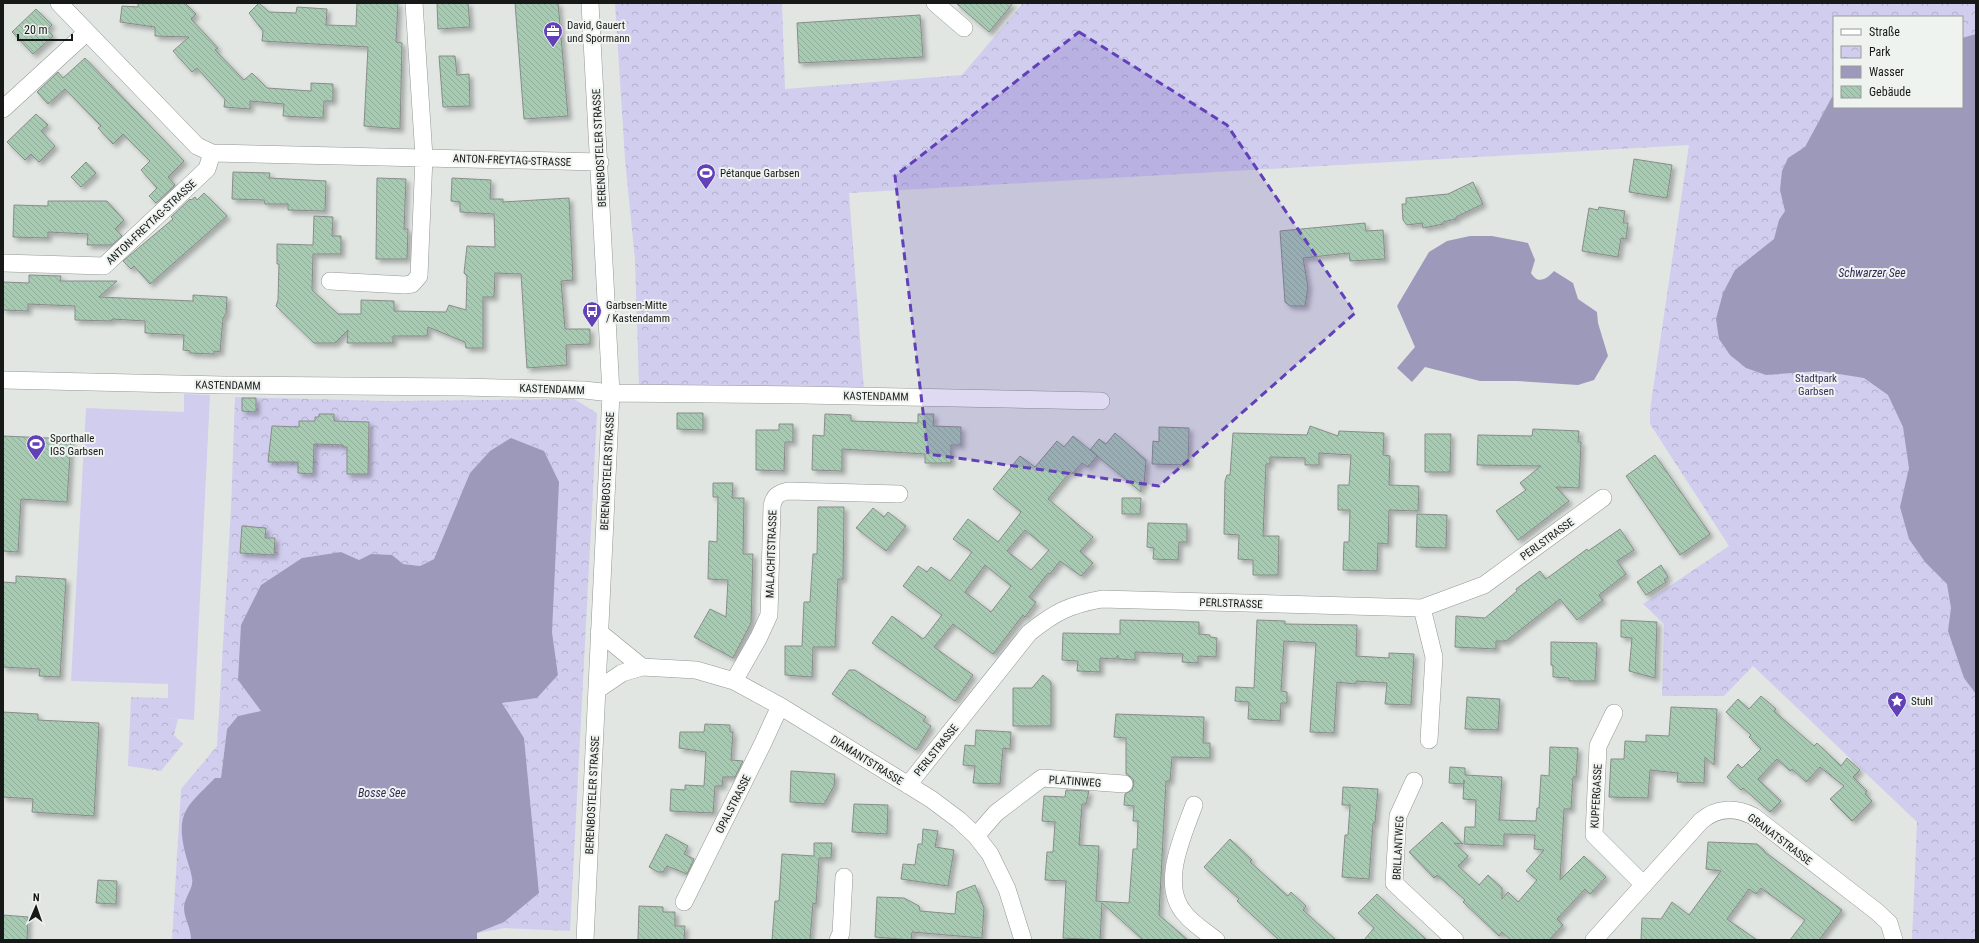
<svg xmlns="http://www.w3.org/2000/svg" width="1979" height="943" font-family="'Roboto Condensed',sans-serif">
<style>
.green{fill:#d1cdee}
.park{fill:url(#park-crowns);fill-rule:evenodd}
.water{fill:#9d99bb}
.building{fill:url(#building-back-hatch);stroke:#898d8a;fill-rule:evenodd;filter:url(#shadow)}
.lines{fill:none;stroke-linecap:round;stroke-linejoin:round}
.minor-casing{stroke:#939895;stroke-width:18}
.minor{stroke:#fff;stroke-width:17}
.marked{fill:#6140b8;fill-opacity:0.2;stroke:#6140b8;stroke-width:3;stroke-dasharray:8 5;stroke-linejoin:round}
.labels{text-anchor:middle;stroke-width:4;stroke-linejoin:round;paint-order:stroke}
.poi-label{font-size:11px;fill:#171918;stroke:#eef3f0;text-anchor:start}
.street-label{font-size:11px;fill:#171918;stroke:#eef3f0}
.park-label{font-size:11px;fill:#39305f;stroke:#eef3f0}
.water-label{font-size:12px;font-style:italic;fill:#342a59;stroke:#eef3f0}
</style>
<defs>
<pattern id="park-crowns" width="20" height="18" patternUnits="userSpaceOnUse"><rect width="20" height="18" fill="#d1cdee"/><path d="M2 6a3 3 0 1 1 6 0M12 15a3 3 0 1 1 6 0" fill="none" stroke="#b3afcb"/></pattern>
<pattern id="building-back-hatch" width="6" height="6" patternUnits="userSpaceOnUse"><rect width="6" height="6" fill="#a7cab2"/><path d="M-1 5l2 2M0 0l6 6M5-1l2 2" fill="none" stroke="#8fad98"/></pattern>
<filter id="shadow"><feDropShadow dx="3.5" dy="3.5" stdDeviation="2" flood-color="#0004"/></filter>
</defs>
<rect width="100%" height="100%" fill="#e1e6e3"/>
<path class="green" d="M184,394L210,395L194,720L168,718V684L71,681L86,408L184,412Z"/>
<path class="park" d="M615,3H782L785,89L962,75L1023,3H1976V940H1912L1917,822L1753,666L1724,696H1662L1664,624L1643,604L1729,546L1650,424V410L1689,145L849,193L864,391L639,386L635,260L625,159ZM1834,17H1962V107H1834Z
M235,397L385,401L574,399L597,413L570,931L505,928L477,933L504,922L539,893L524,738L502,703L537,698L558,675L552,632L470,473L434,559L420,566L403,564L371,554L359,560L341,552L302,558L261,585V711L238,716L227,729L221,778L192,876C194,889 185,900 185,913C185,919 191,929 191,940H172L181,789L217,746L231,509Z
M131,697L168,698V718L178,719L174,735L183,744L161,771L128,766Z"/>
<path class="water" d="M1976,34V694L1964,678L1948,631L1951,608L1947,584L1925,562L1909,539L1900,507L1909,468L1903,427L1888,395L1864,378L1820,371L1766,375L1746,368L1730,355L1719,339L1716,319L1723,293L1735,270L1774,239L1779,220L1785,211L1780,190L1782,171L1788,158L1805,147L1832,97L1834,96V107H1962V38Z
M1470,236H1492L1528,243L1535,260L1531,273C1538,285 1547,279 1554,271L1573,283L1578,299L1597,312L1598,323L1608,356L1594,380L1578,385L1517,381H1480L1425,367L1412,382L1397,368L1415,347L1397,306L1429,252L1447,241Z
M511,438L544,451L559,482L552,632L558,675L537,698L502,703L524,738L539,893L504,922L477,933V940H191C191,927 184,919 184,908C184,897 194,889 192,878C191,870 187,861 185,852C175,811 189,805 215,778H221L227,729L238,716L261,711L238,680L241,625L261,585L302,558L341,552L359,560L371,554L392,555L403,564L420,566L434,559L470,473L490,451Z"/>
<path class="building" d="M138,3H185L196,14L191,19L218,48L215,50L244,80L252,73L267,88L311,91V83L333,84V101H324L323,118L283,116L284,104L250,101V109L224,107L225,99L197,68L192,72L173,51L189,37L155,36V27L120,22L122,6L138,7Z
M259,3L269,12L296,13L297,7L327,9L326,25L356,26L357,3H398L396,42L402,43L400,129L364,126L368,47L262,41L263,31L249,13Z
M437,3H468L470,27L438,29Z
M515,3H558L568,116L524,119Z
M956,3H1013L989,32Z
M36,9L52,25L47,30L53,36L33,54L12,32Z
M920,15L923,57L799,63L797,23Z
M439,56H455L457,75L469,74L470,106L443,107Z
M85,58L184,161L168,177L175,185L156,203L149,196L157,188L141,170L150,161L123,134L113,144L98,128L101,126L65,89L48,104L37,92L58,72L63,78Z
M36,114L48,125L41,131L55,146L39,162L31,154L25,160L7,142Z
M1634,159L1672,165L1667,198L1629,192Z
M86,162L96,173L81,187L71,177Z
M233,172L270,173L269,178L326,181L325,211L288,210V204H265L264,200L232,199Z
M377,178L406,179L404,229H408L407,259H376Z
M452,178L491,180L490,199H503V202L569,198L573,280L561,281L565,329H590V344L566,345L567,365L527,368L521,274L495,273L494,297H483V348H466L465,342L428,327L427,336H393V343H347L348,330L335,343H314L276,306L278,300L279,264H277V244L313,245L314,216L333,217L332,236H341V254H313L312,290L338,314H361V300L394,301V311L446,312L449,305L466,310L467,276L464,273L467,246L495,247L494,214L460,212V202L451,201Z
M1473,182L1483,204L1456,217V219L1443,222V224L1423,228L1422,223L1407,225L1403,220L1402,204H1406V198L1448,194Z
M204,193L227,216L150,284L134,266L131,269L123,261L173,219L171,217L190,199L191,200L195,197L197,200Z
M48,201H107L124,220L115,229L122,236L112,245H87L88,234L48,232V238L13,237L14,205L48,206Z
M1599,207L1625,211L1623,223H1628L1626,239L1621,238L1618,257L1582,251L1589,208L1598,210Z
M1365,223L1366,231L1383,230L1385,259L1350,261L1349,253L1303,258L1308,287L1305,306H1290L1285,302L1280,231Z
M29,275L61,276L60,281H117L99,297L193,301V295L227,297L226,314L223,318L220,352L214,351V354L190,353V351L183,350L184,335L145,333V321L112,319V321L75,320V306L28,304V311L3,310V282L29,283Z
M242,398H256V412L242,411Z
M677,413H703V430L677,429Z
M319,414H334V421L369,422L368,474H347V447H343V445L314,444L313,474L298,473V462H268L272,426L299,427V421H315V417H319Z
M825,414L851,415V421L918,423V414H934L933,426L961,427V445H951V463H925V454L842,449V471L812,470L813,435L824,436Z
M779,424H793V442H785L784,471L756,470V430H779Z
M1310,426L1338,436L1339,431L1384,433L1383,455L1390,456L1389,485L1419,486L1418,511L1389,510L1388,544L1378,543L1377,571L1343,570L1344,542H1349L1350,510H1338V485H1349L1351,455L1319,453V465H1305V458L1270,457V464H1266L1263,536H1279L1278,575H1253V560L1238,559L1239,535L1224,534L1225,481L1227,475H1230L1233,433L1307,435Z
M1159,427L1189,428L1188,465L1152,464L1153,441L1159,442Z
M1533,429L1579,431L1578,442H1581L1579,488L1556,487L1569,501L1518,540L1496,511L1526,490L1520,483L1541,466L1477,465L1478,435L1532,436Z
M1115,433L1146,460L1144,485H1141V492L1090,450L1097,456L1088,467L1082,463L1072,474L1070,472L1048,499L1093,537L1080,551L1093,563L1081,576L1060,561L1050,574L1048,573L1029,597L1036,602L1025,617L1023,615L993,654L953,624L934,647L973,675L955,701L872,643L892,616L923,639L925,637L942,615L903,586L918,566L927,572L931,567L950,581L972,552L953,539L968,519L998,542L1021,512L993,489L1020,456L1035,467L1057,441L1064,447L1073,436L1090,450L1099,439L1106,444ZM1025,530L1049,550L1031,570L1007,551ZM985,565L1011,586L991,612L965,592Z
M1425,434H1451L1450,472H1425Z
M3,436L71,439L67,502L21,499L18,552L3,551Z
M1655,455L1710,534L1680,555L1626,476Z
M713,483H733L732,498H744L743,554H753L751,623L733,658L694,637L710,609L726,617L728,580L708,579L709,541L717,542L718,497H713Z
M1122,498H1141L1140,514H1122Z
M818,507H844L843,579H838L835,647H813L812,677L785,675V646H802L804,602H810L813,554H817Z
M873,508L884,517L888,512L906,526L886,551L856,528Z
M1417,514L1447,515L1446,548L1416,547Z
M1148,523L1187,524V542H1179L1178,560L1153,559L1154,548L1147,547Z
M242,526L266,528L265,538H275L274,555L240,553Z
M1620,529L1634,550L1617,561L1626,574L1599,595L1603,600L1577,620L1560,599L1506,641H1496V649L1455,647L1456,616L1485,618L1517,591L1516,589L1540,571L1546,579L1587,549L1588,551Z
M1661,565L1668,577L1664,580L1666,582L1646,595L1637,582Z
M16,576L66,579L60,677L39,676L40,669L3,667V582L16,583Z
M1120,620L1199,622V634L1210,635V637L1217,638L1216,657L1198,656V663L1182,662L1183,654L1135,652V660L1118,659V655L1115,659L1100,658V672L1077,671L1078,661L1062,660L1063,633L1120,634Z
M1257,620L1285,621V624L1357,625L1356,656L1389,658V653L1414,654L1411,705L1385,704L1387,683L1356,681V684L1337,682L1334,733L1310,732L1316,643L1284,641L1281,691L1287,692V703H1281L1280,721L1248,719L1249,702L1235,701L1236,687L1254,688Z
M1621,620L1657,622L1655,678L1629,671L1632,638L1621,637Z
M1551,642L1597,643L1595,681H1569V678L1553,677V666L1551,665Z
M849,670H855L926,717L923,721L931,726L916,750L832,694Z
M1043,675L1051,682V726H1013V688H1032Z
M1761,696L1776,709L1774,711L1814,746L1817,743L1841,766L1847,758L1860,770L1853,777L1867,791L1865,794L1872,801L1852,821L1830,799L1844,786L1820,767L1806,782L1792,769L1790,771L1777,759L1758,779L1781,801L1770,812L1743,788L1741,790L1727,777L1738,764L1742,768L1761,749L1749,737L1751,735L1726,712L1738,699L1749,709Z
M1467,697L1500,699L1498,730L1465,729Z
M1671,707L1717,709L1714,765L1705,757L1704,783L1677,782L1678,773L1650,770L1648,798L1609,797L1611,759H1624L1625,741L1646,742V735L1669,736Z
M3,712L38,714V720L99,723L94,816L32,812L33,799L3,797Z
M1116,714L1204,717L1203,743H1210V758L1172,757L1170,781H1166L1159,915L1188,940H1143L1102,903L1100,940L1063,938L1066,881L1045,880L1047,852H1053L1055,822L1042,821L1044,796L1065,797L1066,790L1089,791L1086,804H1082L1079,845L1099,846L1096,901L1129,903L1133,849H1137L1138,821H1133L1134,806L1124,805L1125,794L1132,790L1134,784L1133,779L1126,774V738L1114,737Z
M705,724L730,725V732H733L731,760L743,761L735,777H723L722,786H715L713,813L670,811L671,789L685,790V785L704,786L706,752L679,748L680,732H704Z
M976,730L1011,732L1010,749L1003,748L1000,784L973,783L975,766L963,765L965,745L975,746Z
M1550,747L1578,748L1576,777H1573L1571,809H1564L1560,880L1584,856L1606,877L1590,894L1585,889L1557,919L1563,925L1549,940H1511L1502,932L1499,936L1463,902L1465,900L1437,875L1434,878L1409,852L1442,822L1463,844L1454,843L1468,856L1458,866L1479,885L1488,875L1502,888V899L1508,892L1518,902L1537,880L1526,871L1544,850L1534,849L1535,835L1504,834V846L1464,844L1465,827H1475L1476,800L1463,799L1464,780V784L1449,783L1450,767L1465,768V775L1502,777L1499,820L1536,821L1537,808H1539L1541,775L1549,776Z
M791,771L835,774L834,786L824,804L790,802Z
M1343,787L1378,789L1375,823H1373L1369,879L1342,877L1345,835H1348L1350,805H1342Z
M854,804L888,805L887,834L852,832Z
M923,829L938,831L935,847L954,850L948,886L901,879L903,864L915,865L918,844H922Z
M666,834L688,846L684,854L694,859L687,874L667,866L663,872H658L649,867Z
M1230,839L1252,860L1250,862L1288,896L1291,892L1306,906L1303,910L1336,940H1279L1237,901L1239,899L1204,867Z
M1708,842L1757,844L1764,850L1765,852L1842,910L1819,940H1790L1805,920L1761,888L1756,894L1749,889L1727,919L1757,940H1641L1642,918L1661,919L1672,902L1689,915L1721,871L1706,869Z
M814,843H832L831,858H819L816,904L813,903L810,940H772L775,901H779L782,854L814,856Z
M98,880L117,881L116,904L96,903Z
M975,885L984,908L982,938L912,932L911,940L875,937L877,897L904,898L919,906L920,911L955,914L957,892Z
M1377,894L1395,911L1427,940H1364L1374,928L1358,913Z
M639,906L663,907V912H675V926H685L684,940H638Z
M3,915L28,917L27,940H3Z"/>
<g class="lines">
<defs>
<path id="minor" d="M59,3L197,146L212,153L600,162
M935,3L964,28
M3,109L87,32
M3,263L104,266L207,169L212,153
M330,281L405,285L412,284L419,276L424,157L414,3
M3,380L223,385L463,387L584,390L611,393L803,395L1101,401
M1422,608L1434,657L1429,740
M599,632L642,667
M734,681L759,637L769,615L772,506C774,496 778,493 788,491L899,494
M597,690L622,673L642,667L696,670L734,681L780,706L931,799L959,820L976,836L990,854L1007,889L1023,940
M1614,713L1598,746L1594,835L1644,885
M1414,781L1398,816L1394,883L1455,940
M908,785L1029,633C1055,612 1069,605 1102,599L1422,608L1484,585L1603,498
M1194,805C1183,836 1159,885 1185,914C1193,924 1206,932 1216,940
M976,836L996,813L1042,778L1124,784
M684,902L763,743L780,706
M585,940L611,393L590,3
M838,940L841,933L844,877
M1594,940L1701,821C1716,808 1735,807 1753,816L1876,911L1889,923L1894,940"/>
</defs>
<use href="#minor" class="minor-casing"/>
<use href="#minor" class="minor"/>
</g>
<path class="marked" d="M1079,32L1227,125L1355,313L1159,486L928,454L895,176Z"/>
<defs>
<symbol id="office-pin" viewBox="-11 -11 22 30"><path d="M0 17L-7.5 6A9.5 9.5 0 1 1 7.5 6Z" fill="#6140b8" stroke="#eef3f0"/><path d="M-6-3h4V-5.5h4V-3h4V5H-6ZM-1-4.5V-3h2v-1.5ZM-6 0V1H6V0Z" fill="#fff"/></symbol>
<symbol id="stadium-pin" viewBox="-11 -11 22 30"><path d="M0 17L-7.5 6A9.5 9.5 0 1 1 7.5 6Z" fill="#6140b8" stroke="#eef3f0"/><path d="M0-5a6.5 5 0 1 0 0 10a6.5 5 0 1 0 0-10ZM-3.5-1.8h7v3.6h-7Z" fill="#fff"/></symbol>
<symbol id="bus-pin" viewBox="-11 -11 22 30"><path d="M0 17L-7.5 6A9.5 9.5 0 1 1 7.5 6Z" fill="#6140b8" stroke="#eef3f0"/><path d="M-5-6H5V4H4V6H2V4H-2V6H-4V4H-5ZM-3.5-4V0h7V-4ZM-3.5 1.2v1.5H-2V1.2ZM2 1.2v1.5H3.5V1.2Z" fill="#fff"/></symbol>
<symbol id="sight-pin" viewBox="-11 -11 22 30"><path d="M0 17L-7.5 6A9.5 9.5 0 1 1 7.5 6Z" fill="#6140b8" stroke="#eef3f0"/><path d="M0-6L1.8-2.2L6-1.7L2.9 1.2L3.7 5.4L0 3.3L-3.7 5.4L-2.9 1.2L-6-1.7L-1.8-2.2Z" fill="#fff"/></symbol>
</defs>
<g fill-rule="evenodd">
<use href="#office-pin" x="542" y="20" width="22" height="30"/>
<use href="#stadium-pin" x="695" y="162" width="22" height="30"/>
<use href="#bus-pin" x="581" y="300" width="22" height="30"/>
<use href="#stadium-pin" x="25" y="433" width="22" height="30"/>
<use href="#sight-pin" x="1886" y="690" width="22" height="30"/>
</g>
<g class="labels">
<g class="poi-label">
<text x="567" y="29">David, Gauert<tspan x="567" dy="13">und Spormann</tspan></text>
<text x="720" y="177">Pétanque Garbsen</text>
<text x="606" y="309">Garbsen-Mitte<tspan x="606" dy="13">/ Kastendamm</tspan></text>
<text x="50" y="442">Sporthalle<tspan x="50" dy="13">IGS Garbsen</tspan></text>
<text x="1911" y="705">Stuhl</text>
</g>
<g class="street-label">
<text transform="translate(599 148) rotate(-93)" y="4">BERENBOSTELER STRASSE</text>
<text transform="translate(512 160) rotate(2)" y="4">ANTON-FREYTAG-STRASSE</text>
<text transform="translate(151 222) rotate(-43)" y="4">ANTON-FREYTAG-STRASSE</text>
<text transform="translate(228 385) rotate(1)" y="4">KASTENDAMM</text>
<text transform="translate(552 389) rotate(2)" y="4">KASTENDAMM</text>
<text transform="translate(876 396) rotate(1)" y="4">KASTENDAMM</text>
<text transform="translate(607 471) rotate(-87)" y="4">BERENBOSTELER STRASSE</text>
<text transform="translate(1547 539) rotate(-36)" y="4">PERLSTRASSE</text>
<text transform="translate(771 554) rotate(-88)" y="4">MALACHITSTRASSE</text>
<text transform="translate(1231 603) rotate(2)" y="4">PERLSTRASSE</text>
<text transform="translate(936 750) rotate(-51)" y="4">PERLSTRASSE</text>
<text transform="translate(867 760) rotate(32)" y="4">DIAMANTSTRASSE</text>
<text transform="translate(1075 781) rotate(4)" y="4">PLATINWEG</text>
<text transform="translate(592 795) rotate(-87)" y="4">BERENBOSTELER STRASSE</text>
<text transform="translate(1596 796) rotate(-87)" y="4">KUPFERGASSE</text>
<text transform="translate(733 804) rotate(-63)" y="4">OPALSTRASSE</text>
<text transform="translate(1780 839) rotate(37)" y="4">GRANATSTRASSE</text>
<text transform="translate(1398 848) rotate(-87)" y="4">BRILLANTWEG</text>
</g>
<g class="park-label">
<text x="1816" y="382">Stadtpark<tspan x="1816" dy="13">Garbsen</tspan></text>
</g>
<g class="water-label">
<text x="1872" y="277">Schwarzer See</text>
<text x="382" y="797">Bosse See</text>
</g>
</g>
<rect width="1979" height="943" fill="none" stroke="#171918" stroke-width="8"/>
<rect x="1833" y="16" width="130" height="92" fill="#eef3f0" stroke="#989c9a"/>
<rect x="1841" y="29" width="20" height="6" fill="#ffffff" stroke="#989c9a"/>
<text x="1869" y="36" font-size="12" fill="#171918">Straße</text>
<rect x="1841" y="46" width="20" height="12" fill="url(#park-crowns)" stroke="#989c9a"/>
<text x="1869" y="56" font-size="12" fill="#171918">Park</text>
<rect x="1841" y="66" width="20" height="12" fill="#9d99bb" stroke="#989c9a"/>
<text x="1869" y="76" font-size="12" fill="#171918">Wasser</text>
<rect x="1841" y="86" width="20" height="12" fill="url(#building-back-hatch)" stroke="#989c9a"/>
<text x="1869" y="96" font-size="12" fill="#171918">Gebäude</text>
<g transform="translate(36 907) rotate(2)" stroke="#eef3f0" stroke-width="3" paint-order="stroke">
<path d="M0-3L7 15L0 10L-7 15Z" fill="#171918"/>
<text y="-6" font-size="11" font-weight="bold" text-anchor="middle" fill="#171918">N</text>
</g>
<path d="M18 34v6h54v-6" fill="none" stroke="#171918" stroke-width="2"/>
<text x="24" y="34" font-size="12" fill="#171918" stroke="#eef3f0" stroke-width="3" paint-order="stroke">20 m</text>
</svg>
